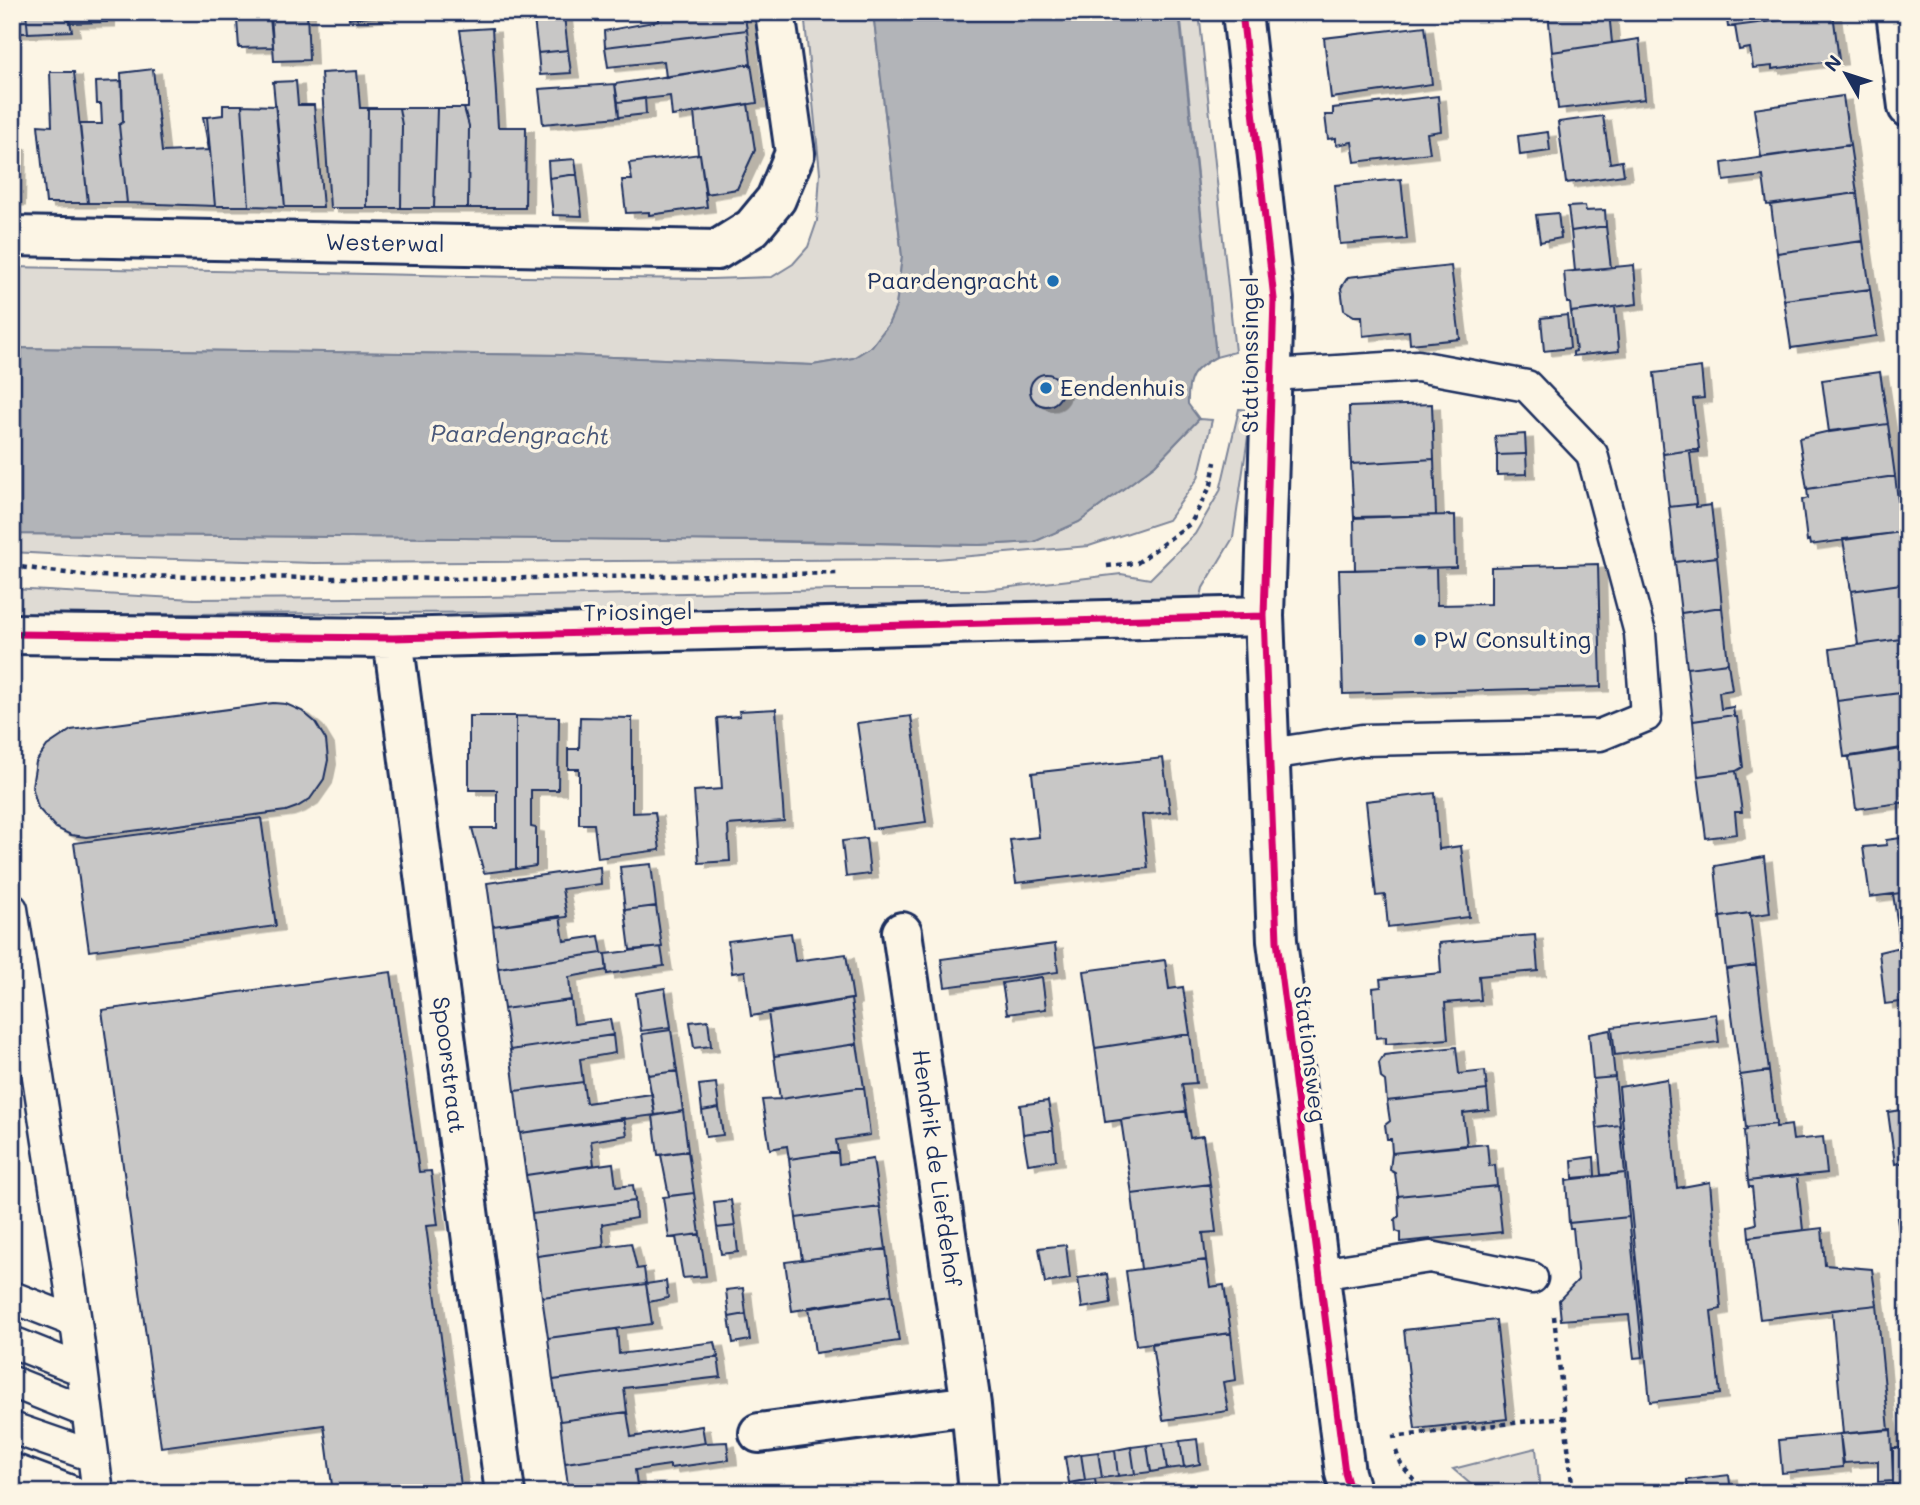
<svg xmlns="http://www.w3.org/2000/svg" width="1920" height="1505" font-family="Mali,sans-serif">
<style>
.green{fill:#dfdbd4;stroke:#7d8599;stroke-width:2}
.water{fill:#b2b4b8;stroke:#767f94;stroke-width:2}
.building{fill:#c8c7c6;stroke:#1b2f5e;stroke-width:2;filter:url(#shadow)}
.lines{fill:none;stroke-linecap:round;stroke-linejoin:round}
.service-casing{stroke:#1b2f5e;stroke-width:35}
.minor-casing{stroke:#1b2f5e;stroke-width:44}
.tertiary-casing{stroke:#1b2f5e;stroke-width:44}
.path{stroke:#1b2f5e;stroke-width:4.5;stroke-dasharray:5 5;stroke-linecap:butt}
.service{stroke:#fcf5e5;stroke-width:30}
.minor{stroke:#fcf5e5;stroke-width:38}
.tertiary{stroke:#fcf5e5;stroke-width:38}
.cycleway-casing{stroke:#fcf5e5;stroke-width:11}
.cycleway{stroke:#d6006c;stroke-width:7}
.poi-dot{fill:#1f6fb2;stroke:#fcf5e5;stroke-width:2.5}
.labels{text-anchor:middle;stroke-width:7;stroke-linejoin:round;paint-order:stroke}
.street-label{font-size:23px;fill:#1b2f5e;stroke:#fcf5e5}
.poi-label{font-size:23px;fill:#1b2f5e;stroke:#fcf5e5;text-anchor:start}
.water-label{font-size:24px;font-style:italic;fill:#485779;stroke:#fcf5e5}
</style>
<defs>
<filter id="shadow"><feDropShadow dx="8" dy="4.5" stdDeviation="0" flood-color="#0004"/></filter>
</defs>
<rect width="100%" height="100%" fill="#fcf5e5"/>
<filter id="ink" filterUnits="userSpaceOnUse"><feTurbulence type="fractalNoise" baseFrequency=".0143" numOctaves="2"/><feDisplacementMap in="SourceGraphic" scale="14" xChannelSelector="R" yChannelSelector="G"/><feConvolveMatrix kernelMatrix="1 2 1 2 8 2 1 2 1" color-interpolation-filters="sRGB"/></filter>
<g filter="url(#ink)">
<path class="green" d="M804,12H873L902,256L896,307L888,325L872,346L854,358L813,365L562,355L12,348V267L523,277L711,279L772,277L793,264L808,247L817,221L820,173Z
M1180,12H1199L1235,352L1216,357Z
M1239,409L1252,410L1233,538L1203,588L1199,605L1093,609L12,615V589L194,599L484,597L837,590H985L1121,574L1150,579L1195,534L1220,491Z
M1199,419L1212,420L1198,478L1168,520L1089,546L936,559L314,563L104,557L12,552V534L683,540L979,545L1033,542L1079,522L1155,465Z
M1536,1448L1540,1493H1481L1453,1469Z"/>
<path class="water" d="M873,12H1179L1216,357C1193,369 1187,378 1188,404L1199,419L1155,465L1079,522L1034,542L979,545L779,541L12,534V348L562,355L813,365L853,358L872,346L888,325L896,307L902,256Z"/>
<path class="building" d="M12,12H26L28,33H12Z
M26,12H68L72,31L28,33Z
M68,12H107V22L69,23Z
M307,12L309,60L274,61L271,13Z
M348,12H381L382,16L349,19Z
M531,12H564V16L536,19V15H531Z
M658,12H744L747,30L605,47L604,31L659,21Z
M1548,12H1609L1612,43L1552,52Z
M1726,12H1833V13L1728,27Z
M1833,13L1839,60L1772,69V66L1753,68L1750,48L1739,50L1735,26Z
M564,16L568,50L538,53L534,19Z
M270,18L273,47L239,48L237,20Z
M1425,26L1432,84L1331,98L1324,38Z
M492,28L498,127H526L525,208H468L469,126L464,108H468V82L460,30Z
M747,30L751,64L666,77L664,61L608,67L605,47Z
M1639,39L1645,99L1558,109L1552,52Z
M568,50L571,73L540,75L538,53Z
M751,64L757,103L672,116L670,96L618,102L615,84Z
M153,69L162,152L209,150L203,117H207L215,206L127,203L119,125L123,122L121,73Z
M357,71L360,108H368L367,208H330L321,73Z
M50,72H74L88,203H46L38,125L52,126Z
M122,81L123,122L119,125L127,203H88L80,124H102L101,104H97L96,82Z
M296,81L298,105H314L323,207H285L273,82Z
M615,84L619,117L543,124L539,89Z
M1438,96L1441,131L1427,133L1430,153L1355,162L1352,142L1336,145V138L1328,139L1325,115H1333V108Z
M1843,96L1850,145L1761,157L1754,109Z
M645,98L646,114L619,117L618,102Z
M748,104L755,150L737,189L706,194L700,154H698L694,112Z
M223,105H242L249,206H215L207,117L223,115Z
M242,105L276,106L285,207L249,206Z
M368,108H399L402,125L401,208H367Z
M399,108H437L434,208H401L402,125Z
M437,108H464L469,126L468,208H434Z
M1603,116L1610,163L1622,161L1624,175L1566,183L1558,122Z
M1548,132L1550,151L1520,155L1518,136Z
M12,144L18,145L17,201H12Z
M1850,145L1857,193L1767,205L1763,176L1724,181L1722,163Z
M700,154L707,207L649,215V212L626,213L622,180H632L629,163Z
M575,159L577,174L549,178L548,161Z
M577,174L582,216L553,215L549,178Z
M1401,179L1407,239L1340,244L1335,185Z
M1857,193L1863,241L1777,253L1771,205Z
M1585,206L1586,211L1605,210L1606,226L1571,231L1568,207Z
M1558,213L1561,238L1540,242L1536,215Z
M1606,226L1611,268L1575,271L1571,231Z
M1863,241L1870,289L1784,300L1777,253Z
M1634,265L1637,304L1571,312L1570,303H1567L1564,272Z
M1451,266L1460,339L1410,344L1409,331L1363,336L1362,316H1354L1344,310L1341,288L1348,277Z
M1870,289L1877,336L1791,348L1784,300Z
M1615,307L1619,351L1573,356V352L1576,351L1571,312Z
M1567,315L1570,348L1544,351L1541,318Z
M1701,367L1704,398L1693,399L1699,449L1663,454L1654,373Z
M1880,372L1888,424L1829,432L1822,380Z
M1030 390a16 16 0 1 1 32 0a16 16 0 1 1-32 0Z
M1432,404L1434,459L1351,464L1349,407Z
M1888,424L1895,476L1807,489L1799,438L1830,431Z
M1525,434L1526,454L1497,455L1495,436Z
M1699,449V452L1690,453L1696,504L1669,507L1663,454Z
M1526,454L1527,474L1497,475V455Z
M1434,459L1436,515L1354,518L1351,464Z
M1895,476L1902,532L1810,545L1809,540L1807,541L1802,500L1808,498L1807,489Z
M1696,504V507L1711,505L1717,557L1675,562L1669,507Z
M1455,515L1456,567L1355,570L1354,517Z
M1902,532L1908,583L1851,591L1843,539Z
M1717,557L1722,607L1681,613L1675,562Z
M1598,564L1601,687L1343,694L1339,570L1436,568L1437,605L1491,604V567Z
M1908,583V638L1858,645L1851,591Z
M1722,607L1728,663L1687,668L1681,613Z
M1908,638V692L1837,701L1830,649Z
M1728,663L1732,690L1719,692L1721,709L1733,707L1734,715L1693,721L1687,668Z
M1908,692V747L1844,757L1837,701Z
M273,703L286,704L302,711L315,722L326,740L328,760L324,779L310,799L297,807L286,811L86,837L71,835L56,828L38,808L32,786L36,762L47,746L71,730Z
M776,709L784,821L728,825L730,861L699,863L694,791L722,789L717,718L740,716L739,711Z
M1734,715V717H1737L1743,767L1736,771L1698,776L1693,721Z
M469,716H516V869L484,873L472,828H497V790H469Z
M516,716L559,717L558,790H531V827L536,828V866L516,869Z
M911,716L926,822L872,829L857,723Z
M580,717L632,718V813L655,812L660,850L598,858L594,824H579V769H568V749H579Z
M1908,748V802L1856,809L1849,757Z
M1163,758L1170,812L1142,815L1148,868L1016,883L1010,840L1039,837L1032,773Z
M1736,771L1742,812H1735L1737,834L1706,838L1698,776Z
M1435,793L1439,849L1461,846L1469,917L1388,927L1385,895L1376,896L1366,801Z
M261,818L276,926L89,951L74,843Z
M1908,837V892L1870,897L1863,847L1887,845L1886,840Z
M866,838L870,874L846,877L842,841Z
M1764,857L1770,913L1750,916V913L1720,917L1715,866Z
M651,864L656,906L625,910L620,867Z
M600,867L601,884L562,889L567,917L493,926L487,883Z
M1908,892V945L1901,946L1893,894Z
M656,906L662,947L630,950L625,910Z
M1750,913L1756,965L1726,969L1720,917Z
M560,916L564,941L599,936L602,953L498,968L493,926Z
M791,933L795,961L846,954L853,999L751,1016L745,971L732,973L728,941Z
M1535,935L1538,971L1479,976L1481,1000L1445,1003L1448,1039L1386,1044V1037L1376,1038L1373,988L1381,987L1380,979L1441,973L1439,943Z
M1055,944L1058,972L945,987L941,959Z
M1908,945V1001L1885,1004L1879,952Z
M661,947L664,966L607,974L605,954Z
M602,953L605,954L607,970L569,977L571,1000L504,1009L498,968Z
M1165,960L1169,989L1183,987L1190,1034L1095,1048L1084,971Z
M1756,965L1769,1071L1740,1075L1726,969Z
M391,972L419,1172L431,1171L438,1225L426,1226L462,1493H333L324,1425L161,1447L102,1010Z
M1042,977L1046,1009L1007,1014L1002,983Z
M665,988L671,1027L641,1031L636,993Z
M851,999L857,1044L774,1056L768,1012Z
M571,1000L574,1024L610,1019L613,1035L510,1050L504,1009Z
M1716,1014L1719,1042L1615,1055L1612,1027Z
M708,1020L711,1046L694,1048L690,1022Z
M671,1030L677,1071L648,1075L642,1034Z
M1610,1030L1615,1077L1593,1079L1589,1034Z
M1190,1034L1196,1083L1182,1084L1186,1111L1105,1122L1095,1048Z
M613,1035L615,1053L580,1059L583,1082L515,1091L510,1050Z
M857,1044L864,1087L780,1099L774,1056Z
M1456,1047L1459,1074L1485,1071L1487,1090L1387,1101L1385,1081L1381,1078L1379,1063L1384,1055Z
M677,1071L683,1111L655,1115L648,1075Z
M1769,1071L1776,1124L1746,1128L1740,1075Z
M1615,1077L1620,1125L1597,1128L1593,1079Z
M1667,1079L1677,1188L1710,1182L1721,1309L1711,1311L1720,1394L1650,1402L1619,1087Z
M583,1082L586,1103L652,1094L655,1115L520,1133L515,1091Z
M716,1083L719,1108L702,1111L699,1085Z
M864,1087L870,1135L836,1140L838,1152L789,1159L787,1146L770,1149L762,1100L780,1099Z
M1487,1090L1489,1110L1463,1113L1467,1145L1392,1153L1391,1139H1387L1385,1125L1390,1121L1387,1101Z
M1048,1101L1053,1130L1023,1134L1020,1105Z
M719,1108L723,1135L706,1137L702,1111Z
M1908,1109V1162L1895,1164L1888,1112Z
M683,1111L688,1151L658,1155L653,1116Z
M1186,1111L1190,1138L1203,1136L1210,1184L1132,1194L1121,1120Z
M624,1118L627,1135L591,1141L594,1165L526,1175L520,1133Z
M1776,1124V1127L1791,1125L1793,1140L1823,1137L1827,1173L1748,1181L1744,1131L1747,1130L1746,1128Z
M1620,1125L1625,1173L1601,1175L1597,1128Z
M1053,1130L1056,1160L1028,1164L1023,1134Z
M1487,1144L1489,1166L1495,1165L1497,1186L1398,1196L1395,1173L1390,1170L1392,1153Z
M688,1151L694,1193L669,1196L661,1155Z
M838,1152L839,1164L873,1159L880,1207L796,1218L789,1159Z
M1594,1157L1595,1176L1573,1178L1572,1160Z
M613,1163L616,1187L633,1185L635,1201L532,1214L526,1175Z
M1625,1173L1629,1217L1569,1223L1566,1180Z
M1797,1175L1803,1230L1749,1237L1748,1226L1756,1224L1752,1187H1749L1748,1181Z
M1210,1184L1216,1232L1203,1233L1206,1260L1141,1269L1132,1194Z
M1497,1186L1502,1232L1401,1242V1233L1396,1231L1395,1220L1399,1216L1398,1196Z
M694,1193L700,1234L669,1238L663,1197Z
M731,1200L735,1226L717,1228L714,1202Z
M635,1201L636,1218L602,1224L604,1247L537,1256L532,1214Z
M880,1207L886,1249L802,1260L796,1218Z
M1629,1217L1643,1357L1634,1358L1629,1315L1561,1320L1559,1300L1578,1280L1573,1228H1570L1569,1223Z
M1908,1217V1272H1905L1897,1218Z
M735,1226L738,1252L721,1254L717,1228Z
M1822,1228L1825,1265L1872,1269L1877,1305L1760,1319L1749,1237Z
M700,1234L706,1276L683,1278L676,1237Z
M631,1243L637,1269L644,1268L646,1284L542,1297L537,1256Z
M1066,1245L1070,1279L1045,1283L1039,1248Z
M886,1249L892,1295L792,1311L785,1262Z
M1206,1260L1210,1287L1224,1285L1231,1333L1136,1345L1126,1271Z
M1107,1274L1111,1303L1082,1308L1078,1278Z
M666,1281L668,1298L649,1302L646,1284Z
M646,1284L652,1324L548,1338L542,1297Z
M743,1288L746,1314L729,1317L726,1290Z
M892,1295L899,1341L815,1353L809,1307Z
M1877,1305L1889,1430L1843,1434L1832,1310Z
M746,1314L750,1340L733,1343L729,1317Z
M1496,1320L1507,1419L1415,1429L1404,1330Z
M617,1329L619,1354L715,1342L718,1357L553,1380L548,1338Z
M1231,1333L1236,1380L1223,1382L1228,1411L1163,1420L1152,1344Z
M718,1357L721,1377L624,1388L627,1412L560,1421L553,1380Z
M627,1412L631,1437L702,1426L705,1443L565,1463L560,1421Z
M1891,1429L1893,1481L1878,1482V1461L1844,1463L1840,1434Z
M1840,1434L1843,1467L1782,1473L1779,1440Z
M1197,1439L1200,1464L1184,1467L1180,1441Z
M1180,1441L1184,1467L1167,1469L1163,1443Z
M727,1442L729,1460L670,1468V1465L635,1470L638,1493H569L565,1463L705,1443Z
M1163,1443L1167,1469L1151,1472L1147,1445Z
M1147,1445L1151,1472L1135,1474L1131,1447Z
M1131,1447L1135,1474L1118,1476L1115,1450Z
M1893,1448H1908V1485H1893Z
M1115,1450L1118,1476L1102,1478L1098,1452Z
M1098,1452L1102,1478L1085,1480L1081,1454Z
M1081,1454L1085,1480L1069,1483L1065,1457Z
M1729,1475L1731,1493H1688L1687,1480Z
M1095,1479L1097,1493H1071L1069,1483Z"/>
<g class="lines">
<defs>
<path id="service" d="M1270,754L1362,740L1600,735L1646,716L1640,633L1592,454L1527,386L1418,366L1272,375
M12,909L76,1322L98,1493
M1319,1274L1430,1257L1532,1278
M12,1297L76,1322
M12,1342L82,1370
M12,1382L87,1412
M12,1428L93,1456
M12,1469L76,1493"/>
<path id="minor" d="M1896,12L1908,107
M12,236L717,250L752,228L776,199L795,153L775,12
M12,634L393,638L1264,616
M393,638L505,1493
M902,932L971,1405L979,1493
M759,1433L971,1405"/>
<path id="tertiary" d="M1242,12L1274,299L1264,616L1277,941L1345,1473L1351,1493"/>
</defs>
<use href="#service" class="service-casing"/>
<use href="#minor" class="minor-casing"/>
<use href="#tertiary" class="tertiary-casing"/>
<path class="path" d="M12,566L89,576L470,579L840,573
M1107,566L1137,563L1191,523L1211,485L1215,462
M1554,1316L1573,1493
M1392,1437L1565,1417
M1396,1451L1400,1463L1425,1493"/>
<use href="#service" class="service"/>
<use href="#minor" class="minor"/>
<use href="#tertiary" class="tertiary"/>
<defs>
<path id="cycleway" d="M1242,12L1274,299L1264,616L1277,941L1345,1473L1351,1493
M12,634L393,638L1264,616"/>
</defs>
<use href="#cycleway" class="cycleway-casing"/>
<use href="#cycleway" class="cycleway"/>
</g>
</g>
<g class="poi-dot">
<circle cx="1053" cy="281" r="7"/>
<circle cx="1046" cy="388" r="7"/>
<circle cx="1420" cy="640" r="7"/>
</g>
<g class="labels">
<g class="street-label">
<text transform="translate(385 243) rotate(1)" y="8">Westerwal</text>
<text transform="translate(1250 355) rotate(-90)" y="8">Stationssingel</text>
<text transform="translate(638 612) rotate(-1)" y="8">Triosingel</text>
<text transform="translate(1310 1054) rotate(83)" y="8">Stationsweg</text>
<text transform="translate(449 1065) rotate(83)" y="8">Spoorstraat</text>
<text transform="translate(937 1168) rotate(82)" y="8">Hendrik de Liefdehof</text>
</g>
<g class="poi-label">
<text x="1039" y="289" text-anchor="end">Paardengracht</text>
<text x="1060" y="396">Eendenhuis</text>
<text x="1434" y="648">PW Consulting</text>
</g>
<g class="water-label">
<text transform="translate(520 435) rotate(1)" y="8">Paardengracht</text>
</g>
</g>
<rect width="1920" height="1505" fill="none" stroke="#fcf5e5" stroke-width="42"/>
<rect x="21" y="21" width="1878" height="1463" fill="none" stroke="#1b2f5e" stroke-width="2.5" filter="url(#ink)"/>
<g transform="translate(1846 74) rotate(309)" stroke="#fcf5e5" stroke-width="5" paint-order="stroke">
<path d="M0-5L12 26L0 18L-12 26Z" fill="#1b2f5e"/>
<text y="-10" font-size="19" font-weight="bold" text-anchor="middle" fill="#1b2f5e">N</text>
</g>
</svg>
